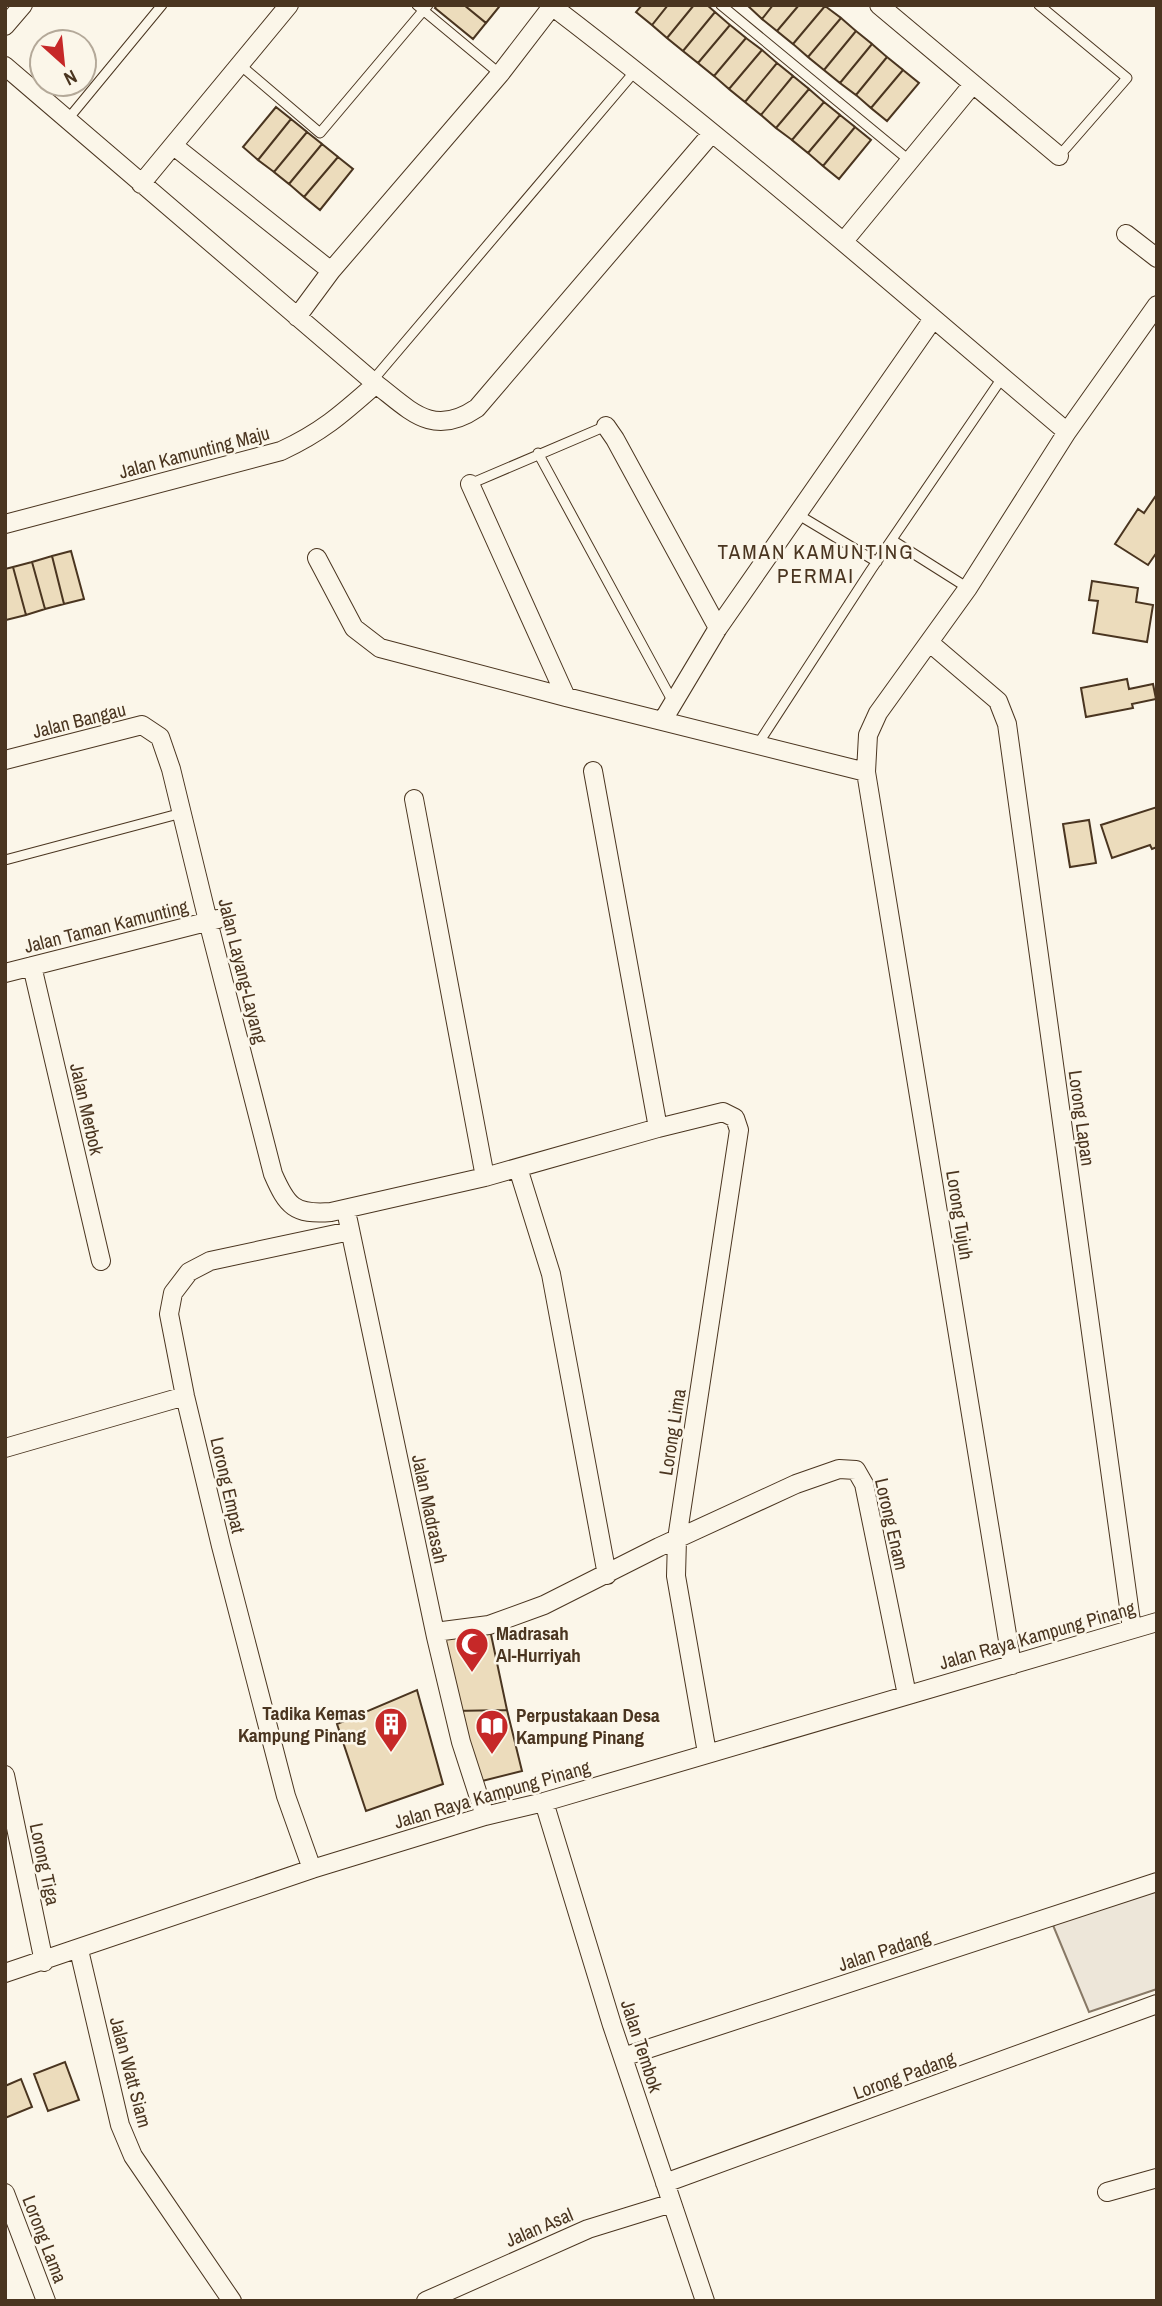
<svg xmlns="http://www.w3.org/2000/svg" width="1162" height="2306" font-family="'Archivo Narrow',sans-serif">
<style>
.green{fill:#ede6d9;stroke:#887966;stroke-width:2}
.building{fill:#ecdcbc;stroke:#4a3520;stroke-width:2}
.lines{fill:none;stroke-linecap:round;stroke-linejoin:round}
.lane-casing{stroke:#4a3520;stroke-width:11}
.street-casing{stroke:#4a3520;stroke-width:20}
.lane{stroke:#fbf6e9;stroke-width:9}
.street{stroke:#fbf6e9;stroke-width:18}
.labels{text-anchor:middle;stroke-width:5;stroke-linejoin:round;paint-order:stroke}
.street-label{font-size:19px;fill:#4a3520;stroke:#fbf6e9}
.poi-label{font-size:19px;font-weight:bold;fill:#4a3520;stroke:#fbf6e9;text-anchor:start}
.neighbourhood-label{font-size:21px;letter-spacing:2px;fill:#4a3520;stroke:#fbf6e9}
</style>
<rect width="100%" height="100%" fill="#fbf6e9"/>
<path class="green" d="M1157,1882V1989L1089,2012L1050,1918Z"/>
<path class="building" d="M437,5H464L486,23L473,39L435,8Z
M464,5H496L499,7L486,23Z
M642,5H668L652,25L636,12Z
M668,5H694L667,38L652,25Z
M694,5H707L715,12L683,51L667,38Z
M747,5H773L762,19Z
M773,5H799L777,31L762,19Z
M799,5L825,6L793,44L777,31Z
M825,6L841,18L808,57L793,44Z
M715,12L730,25L698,63L683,51Z
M841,18L856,31L824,70L808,57Z
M730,25L746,38L714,76L698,63Z
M856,31L872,44L840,83L824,70Z
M746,38L762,50L729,89L714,76Z
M872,44L887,57L856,95L840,83Z
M762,50L777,63L745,102L729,89Z
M887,57L903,70L871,108L856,95Z
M777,63L793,76L761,115L745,102Z
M903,70L919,83L887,121L871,108Z
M793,76L809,89L776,128L761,115Z
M809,89L824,102L792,140L776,128Z
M824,102L840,115L808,153L792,140Z
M276,107L291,119L258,160L243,147Z
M840,115L855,127L823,166L808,153Z
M291,119L307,132L274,172L258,160Z
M855,127L871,140L839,179L823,166Z
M307,132L322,144L289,184L274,172Z
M322,144L338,157L304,197L289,184Z
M338,157L353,169L320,210L304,197Z
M1157,494V552L1148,565L1115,544L1138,509L1144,513Z
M71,551L84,599L64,604L52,556Z
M52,556L64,604L45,609L32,562Z
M32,562L45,609L26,615L13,567Z
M13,567L26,615L6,620L5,569Z
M1092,581L1138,588L1136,602L1153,605L1147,642L1093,633L1098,601L1089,600Z
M1127,679L1129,689L1153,684L1156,699L1132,704L1133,708L1086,717L1081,688Z
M1157,807V847L1152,849L1150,845L1112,858L1101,825Z
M1089,820L1096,863L1070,867L1063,824Z
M489,1625L507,1710L453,1711L436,1637Z
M417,1690L443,1784L366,1811L337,1724Z
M507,1710L522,1771L474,1783L453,1711Z
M65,2062L79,2100L48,2111L34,2074Z
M21,2079L32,2107L5,2118V2086Z"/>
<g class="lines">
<defs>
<path id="lane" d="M417,5L500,74
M721,5L910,161
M1039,5L1127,78L1059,156
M239,64L320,133L428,5
M68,119L162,5
M373,380L636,70
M538,453L673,702
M470,484L606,426
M797,514L877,562
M892,540L968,588
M758,744L871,570L1002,378
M5,860L182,813"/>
<path id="street" d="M879,5L1059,156
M552,6C729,141 897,288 1067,432
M5,26L23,5
M5,66L376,384C411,411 433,438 477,408L712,133
M174,146L331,271
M141,184L289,5
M1126,234L1157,258
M844,241L973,84
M297,317L331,271L500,74L553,5
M606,426L615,439L718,628
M470,484L566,697
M5,524L281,451C322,432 342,414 376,384
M317,558L354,628L380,648L566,697L866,772
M930,643L998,701L1007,724L1132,1629
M663,720L718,628L933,319
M5,760L142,725L160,737L171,769L208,921L273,1174C287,1206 294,1215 331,1212L485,1177L658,1128L723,1112L735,1118L739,1130L677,1539L676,1576L707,1753
M593,771L658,1128
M414,799L485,1177
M32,966L101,1261
M5,973L218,919
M518,1168L551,1274L607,1575
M348,1220L436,1637L461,1742L485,1816
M5,1448L185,1396
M435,1632L489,1625L544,1605L659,1547L796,1484L839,1469L856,1470L864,1484L907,1695
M1012,1665L866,772L868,735L878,713L968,588L1067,432L1157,305
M5,1775L44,1962
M544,1802L612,2025L705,2301
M312,1869L286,1796L221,1546L185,1396L169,1314L173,1293L189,1272L210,1261L350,1231
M79,1950L120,2125L133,2156L232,2301
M5,1973L312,1869L485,1816L544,1802L1157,1622
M623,2057L1157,1882
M665,2183L1157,2004
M1107,2192L1157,2178
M5,2193L46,2301
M426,2301L588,2229L672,2203"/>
</defs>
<use href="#lane" class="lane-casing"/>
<use href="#street" class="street-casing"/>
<use href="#lane" class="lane"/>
<use href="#street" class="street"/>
</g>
<defs>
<symbol id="mosque-pin" viewBox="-11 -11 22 30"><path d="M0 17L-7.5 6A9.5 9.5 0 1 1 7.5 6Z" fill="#c62828" stroke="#fbf6e9"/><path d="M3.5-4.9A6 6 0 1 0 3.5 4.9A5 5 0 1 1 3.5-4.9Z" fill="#fff"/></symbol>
<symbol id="building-pin" viewBox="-11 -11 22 30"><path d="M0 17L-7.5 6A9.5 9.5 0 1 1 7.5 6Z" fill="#c62828" stroke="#fbf6e9"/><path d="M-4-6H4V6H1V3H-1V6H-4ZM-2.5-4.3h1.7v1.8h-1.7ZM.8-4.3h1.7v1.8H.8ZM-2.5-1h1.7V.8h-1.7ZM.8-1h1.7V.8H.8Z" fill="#fff"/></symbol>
<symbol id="library-pin" viewBox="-11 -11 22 30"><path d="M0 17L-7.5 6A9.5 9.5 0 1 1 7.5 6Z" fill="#c62828" stroke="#fbf6e9"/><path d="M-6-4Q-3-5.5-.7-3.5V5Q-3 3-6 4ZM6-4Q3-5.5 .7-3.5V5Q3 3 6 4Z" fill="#fff"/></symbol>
</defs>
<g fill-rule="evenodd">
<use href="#mosque-pin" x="453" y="1625" width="38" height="52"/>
<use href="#building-pin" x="372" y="1705" width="38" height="52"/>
<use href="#library-pin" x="473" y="1707" width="38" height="52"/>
</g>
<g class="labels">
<g class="street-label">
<text transform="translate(194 452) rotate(-15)" y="7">Jalan Kamunting Maju</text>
<text transform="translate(79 720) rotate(-14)" y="7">Jalan Bangau</text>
<text transform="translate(106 926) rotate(-14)" y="7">Jalan Taman Kamunting</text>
<text transform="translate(243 971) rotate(76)" y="7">Jalan Layang-Layang</text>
<text transform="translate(87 1109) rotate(77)" y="7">Jalan Merbok</text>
<text transform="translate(1082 1118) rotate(82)" y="7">Lorong Lapan</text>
<text transform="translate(960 1215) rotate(81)" y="7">Lorong Tujuh</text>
<text transform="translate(672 1432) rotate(-81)" y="7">Lorong Lima</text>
<text transform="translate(228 1485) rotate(77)" y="7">Lorong Empat</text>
<text transform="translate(430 1509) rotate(78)" y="7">Jalan Madrasah</text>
<text transform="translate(892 1524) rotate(77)" y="7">Lorong Enam</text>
<text transform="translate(1037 1635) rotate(-16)" y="7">Jalan Raya Kampung Pinang</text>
<text transform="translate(492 1794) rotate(-16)" y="7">Jalan Raya Kampung Pinang</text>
<text transform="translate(45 1864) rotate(78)" y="7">Lorong Tiga</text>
<text transform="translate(884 1950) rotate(-18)" y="7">Jalan Padang</text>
<text transform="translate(642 2046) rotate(72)" y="7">Jalan Tembok</text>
<text transform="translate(131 2072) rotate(75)" y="7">Jalan Watt Siam</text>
<text transform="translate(904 2075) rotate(-20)" y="7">Lorong Padang</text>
<text transform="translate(539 2227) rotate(-23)" y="7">Jalan Asal</text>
<text transform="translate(45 2239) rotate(69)" y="7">Lorong Lama</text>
</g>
<g class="poi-label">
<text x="496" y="1640">Madrasah<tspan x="496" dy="22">Al-Hurriyah</tspan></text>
<text x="366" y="1720" text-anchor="end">Tadika Kemas<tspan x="366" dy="22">Kampung Pinang</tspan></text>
<text x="516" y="1722">Perpustakaan Desa<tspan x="516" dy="22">Kampung Pinang</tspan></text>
</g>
<g class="neighbourhood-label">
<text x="816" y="559">TAMAN KAMUNTING<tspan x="816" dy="24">PERMAI</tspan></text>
</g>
</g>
<rect width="1162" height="2306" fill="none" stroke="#4a3520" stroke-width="14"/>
<g transform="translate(63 63) rotate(153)"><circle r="33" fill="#fbf6e9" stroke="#b4a999" stroke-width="2"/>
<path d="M0-5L12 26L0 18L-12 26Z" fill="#c62828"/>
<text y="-10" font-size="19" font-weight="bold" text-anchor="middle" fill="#4a3520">N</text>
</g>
</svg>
